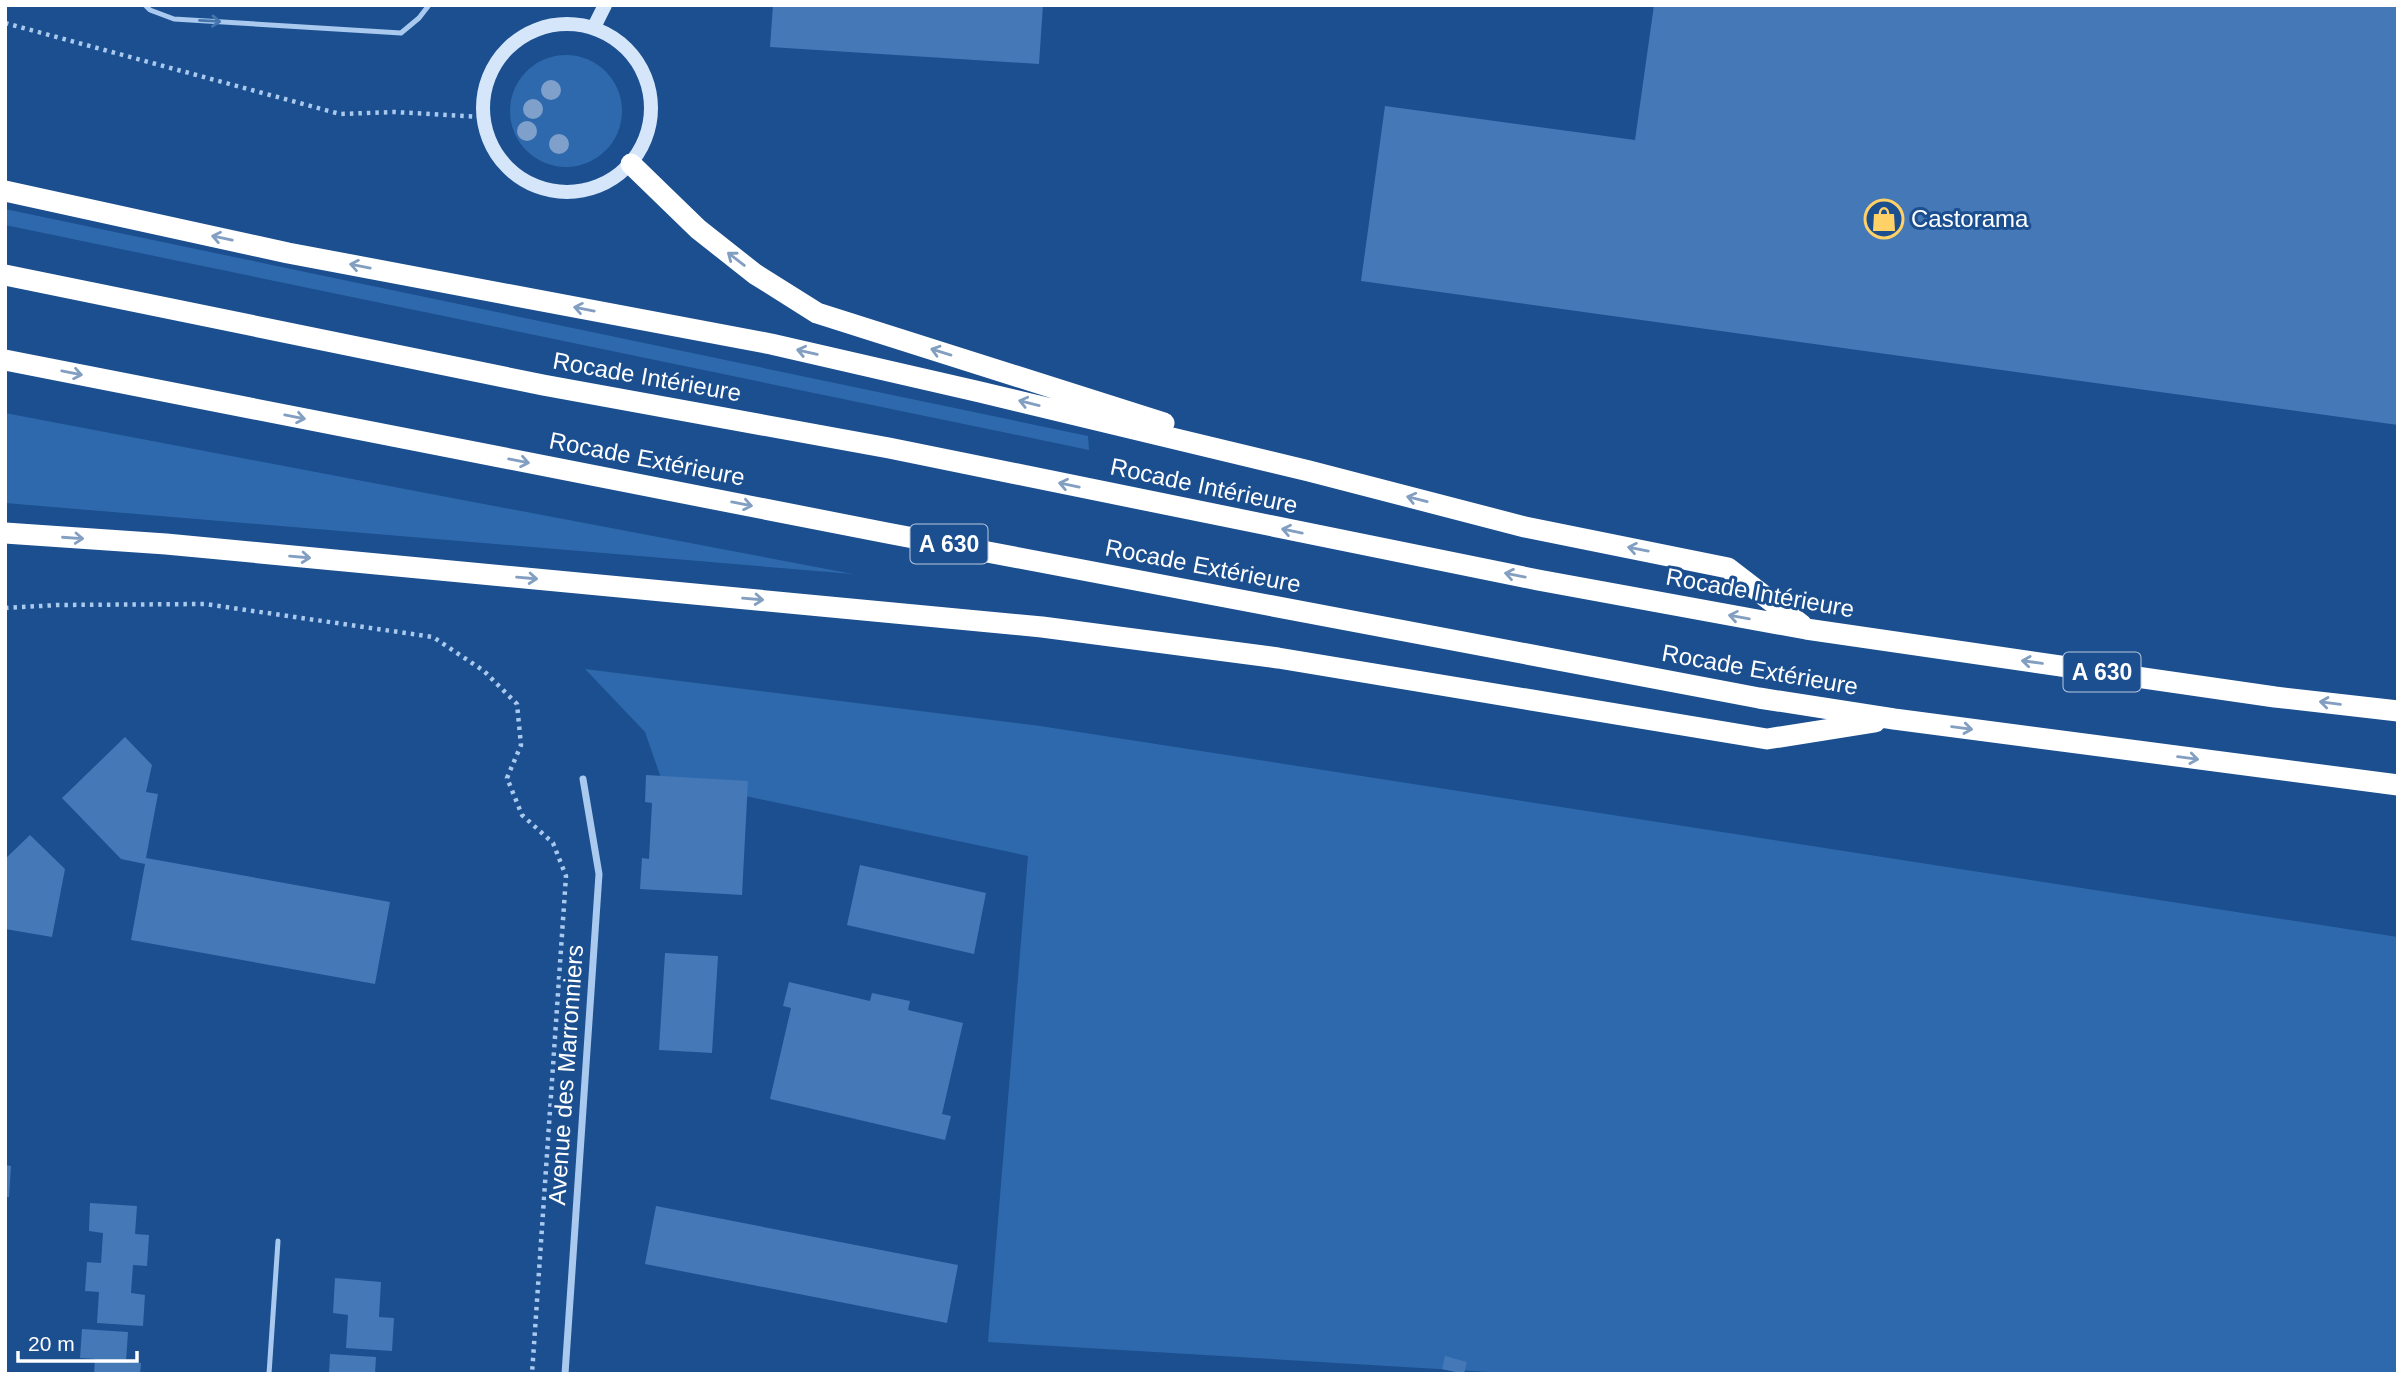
<svg xmlns="http://www.w3.org/2000/svg" width="2403" height="1379" font-family="Arial,sans-serif">
<style>
.green{fill:#2e69ad}
.building{fill:#4478b7}
.lines{fill:none;stroke-linecap:round;stroke-linejoin:round}
.path{stroke:#a9c9ee;stroke-width:4.5;stroke-dasharray:3.5 5;stroke-linecap:butt}
.lane{stroke:#a9c9ee;stroke-width:5}
.street{stroke:#a9c9ee;stroke-width:7}
.secondary{stroke:#d6e6fa;stroke-width:14}
.highway{stroke:#fff;stroke-width:21}
.tree{fill:#7ea0ca}
.oneway{stroke:#4674ac}
.oneway2{stroke:#829ec1}
.labels{text-anchor:middle;stroke-width:6;stroke-linejoin:round;paint-order:stroke}
.shield{fill:#1b4f8f;stroke:#bbcadd;stroke-width:2}
.shield-label{font-size:23px;font-weight:bold;fill:#fff}
.poi-label{font-size:24px;fill:#fff;stroke:#1b4f8f;text-anchor:start}
.street-label{font-size:24px;fill:#fff;stroke:#1b4f8f}
</style>
<rect width="100%" height="100%" fill="#1b4f8f"/>
<path class="green" d="M510 111a56 56 0 1 1 112 0a56 56 0 1 1-112 0Z
M5,209L1088,436L1089,450L5,225Z
M5,413L853,574L5,503Z
M585,669L1040,726L2398,937V1374H1522L988,1342L1028,856L661,778L645,732Z"/>
<path class="building" d="M773,5H1043L1039,64L770,47Z
M1654,5H2398V425L1361,281L1385,106L1635,140Z
M125,737L152,765L146,792L158,794L146,858L390,902L375,984L131,940L145,864L121,859L62,798Z
M646,775L748,781L742,895L640,889L642,858L649,859L652,803L645,802Z
M30,835L65,869L52,937L5,929V859Z
M860,865L986,893L974,954L847,925Z
M665,953L718,956L712,1053L659,1050Z
M789,982L870,1001L872,993L910,1001L908,1010L963,1023L942,1114L951,1116L945,1140L770,1099L791,1008L783,1006Z
M5,1165L11,1166L9,1197H5Z
M90,1203L137,1206L135,1234L149,1235L147,1266L133,1265L131,1293L145,1295L143,1326L97,1323L99,1292L85,1291L87,1262L101,1263L103,1233L89,1231Z
M656,1206L958,1265L947,1323L645,1264Z
M335,1278L381,1282L379,1317L394,1318L392,1351L346,1348L348,1315L333,1313Z
M82,1329L128,1332L126,1362L141,1363L140,1374H94L95,1359L80,1358Z
M330,1354L376,1357L375,1374H329Z
M1445,1356L1467,1362L1464,1374L1442,1369Z"/>
<g class="lines">
<path class="path" d="M5,23L340,114L394,112L483,117
M5,608L58,605L205,604L433,637L484,671L517,704L521,745L507,778L522,815L553,843L566,876L532,1374"/>
<path class="lane" d="M145,5L150,10L174,19L401,33L419,18L429,5
M269,1374L278,1241"/>
<path class="street" d="M565,1374L599,874L583,779"/>
<path class="secondary" d="M483 108a84 84 0 1 1 168 0a84 84 0 1 1-168 0Z
M594,27L605,5"/>
<path class="highway" d="M631,164L698,229L755,274L817,313L1164,423
M5,191L288,253L771,344L980,392L1309,471L1525,527L1728,568L1802,625
M5,275L543,385L889,448L1538,580L1806,629L2275,697L2398,711
M5,360L887,533L1759,698L1894,719L2398,785
M5,533L166,544L1042,627L1278,658L1767,739L1875,722"/>
</g>
<g class="tree">
<circle cx="551" cy="90" r="10"/>
<circle cx="533" cy="109" r="10"/>
<circle cx="527" cy="131" r="10"/>
<circle cx="559" cy="144" r="10"/>
</g>
<defs><path id="oneway-shaft" d="M-6 0H5M1.5-3L5.5 0L1.5 3" fill="none" stroke-width="1.6" stroke-linecap="round" stroke-linejoin="round" transform="scale(1.75)"/></defs>
<use class="oneway" href="#oneway-shaft" transform="translate(210 21) rotate(3)"/>
<g class="oneway2">
<use href="#oneway-shaft" transform="translate(222 238) rotate(-168)"/>
<use href="#oneway-shaft" transform="translate(736 259) rotate(-142)"/>
<use href="#oneway-shaft" transform="translate(360 266) rotate(-169)"/>
<use href="#oneway-shaft" transform="translate(584 309) rotate(-169)"/>
<use href="#oneway-shaft" transform="translate(807 352) rotate(-167)"/>
<use href="#oneway-shaft" transform="translate(941 352) rotate(-163)"/>
<use href="#oneway-shaft" transform="translate(72 373) rotate(11)"/>
<use href="#oneway-shaft" transform="translate(1029 403) rotate(-166)"/>
<use href="#oneway-shaft" transform="translate(295 417) rotate(11)"/>
<use href="#oneway-shaft" transform="translate(519 461) rotate(11)"/>
<use href="#oneway-shaft" transform="translate(1069 485) rotate(-168)"/>
<use href="#oneway-shaft" transform="translate(1417 499) rotate(-166)"/>
<use href="#oneway-shaft" transform="translate(742 504) rotate(11)"/>
<use href="#oneway-shaft" transform="translate(1292 531) rotate(-168)"/>
<use href="#oneway-shaft" transform="translate(73 538) rotate(4)"/>
<use href="#oneway-shaft" transform="translate(1638 549) rotate(-169)"/>
<use href="#oneway-shaft" transform="translate(300 557) rotate(5)"/>
<use href="#oneway-shaft" transform="translate(1515 575) rotate(-169)"/>
<use href="#oneway-shaft" transform="translate(527 578) rotate(5)"/>
<use href="#oneway-shaft" transform="translate(753 599) rotate(5)"/>
<use href="#oneway-shaft" transform="translate(1739 617) rotate(-170)"/>
<use href="#oneway-shaft" transform="translate(2032 662) rotate(-172)"/>
<use href="#oneway-shaft" transform="translate(2330 703) rotate(-173)"/>
<use href="#oneway-shaft" transform="translate(1962 728) rotate(7)"/>
<use href="#oneway-shaft" transform="translate(2188 758) rotate(7)"/>
</g>
<defs>
<symbol id="shop-ring" viewBox="-11 -11 22 22"><circle r="9.5" fill="#1b4f8f" stroke="#ffd166" stroke-width="1.5"/><path d="M-5-2.5h2.3a2.7 3.5 0 0 1 5.4 0H5L5.5 6h-11ZM-1.5-2.5h3a1.5 2.3 0 0 0-3 0Z" fill="#ffd166"/></symbol>
</defs>
<g fill-rule="evenodd">
<use href="#shop-ring" x="1862" y="197" width="44" height="44"/>
</g>
<g class="labels">
<g class="shield">
<rect x="910.5" y="524.5" width="77" height="39" rx="5"/>
<rect x="2063.5" y="652.5" width="77" height="39" rx="5"/>
</g>
<g class="shield-label">
<text x="949" y="552">A 630</text>
<text x="2102" y="680">A 630</text>
</g>
<g class="poi-label">
<text x="1911" y="227">Castorama</text>
</g>
<g class="street-label">
<text transform="translate(647 377) rotate(10)" y="8">Rocade Intérieure</text>
<text transform="translate(647 459) rotate(11)" y="8">Rocade Extérieure</text>
<text transform="translate(1204 486) rotate(12)" y="8">Rocade Intérieure</text>
<text transform="translate(1203 566) rotate(11)" y="8">Rocade Extérieure</text>
<text transform="translate(1760 593) rotate(10)" y="8">Rocade Intérieure</text>
<text transform="translate(1760 670) rotate(10)" y="8">Rocade Extérieure</text>
<text transform="translate(566 1075) rotate(-86)" y="8">Avenue des Marronniers</text>
</g>
</g>
<rect width="2403" height="1379" fill="none" stroke="#ffffff" stroke-width="14"/>
<path d="M18 1351v10h119v-10" fill="none" stroke="#ffffff" stroke-width="3.5"/>
<text x="28" y="1351" font-size="21" fill="#ffffff" stroke="#1b4f8f" stroke-width="5" paint-order="stroke">20 m</text>
</svg>
